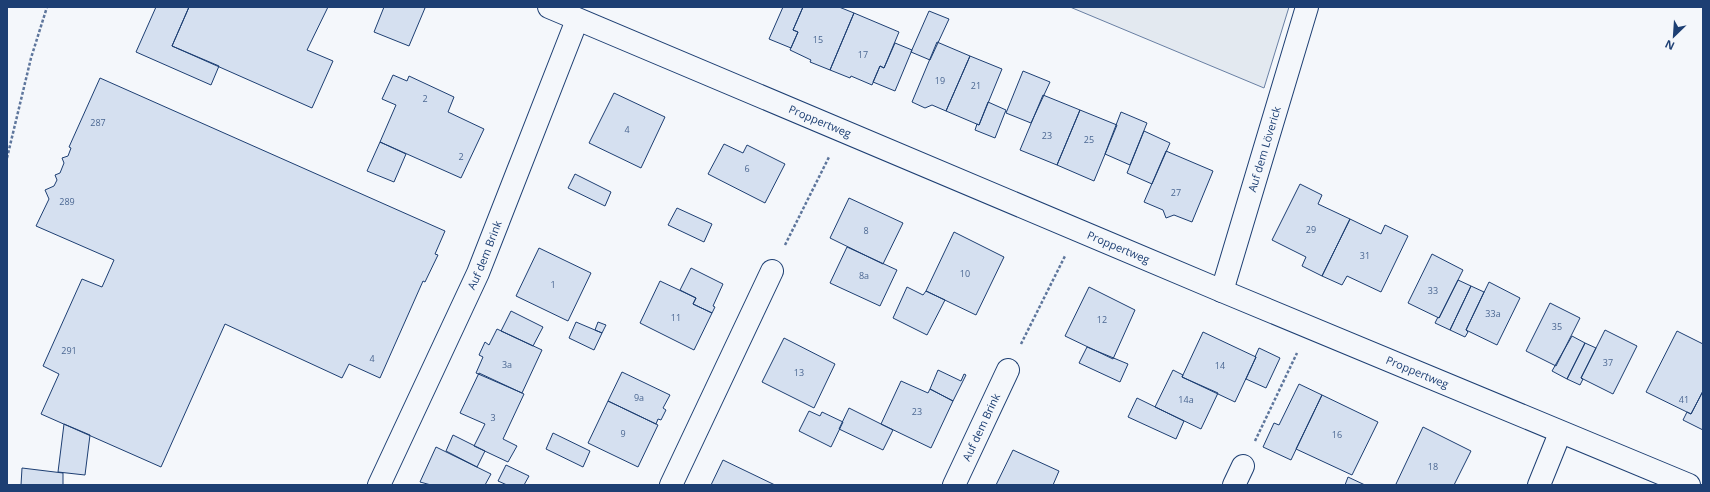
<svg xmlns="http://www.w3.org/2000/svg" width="1710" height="492" font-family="'Open Sans',sans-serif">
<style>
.green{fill:#e3e9f0;stroke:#687fa3}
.building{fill:#d5e0f0;stroke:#1d3f73}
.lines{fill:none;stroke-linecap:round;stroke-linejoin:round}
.minor-casing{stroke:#1d3f73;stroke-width:24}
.path{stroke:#5e769c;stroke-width:2.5;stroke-dasharray:3 2;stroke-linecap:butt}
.minor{stroke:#f4f7fb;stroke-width:22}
.labels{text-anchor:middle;stroke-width:3;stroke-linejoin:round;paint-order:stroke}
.number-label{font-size:9px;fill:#4b6792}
.street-label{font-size:11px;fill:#1d3f73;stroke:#f4f7fb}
</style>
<rect width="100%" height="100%" fill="#f4f7fb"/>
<path class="green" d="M1070,7H1289L1264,88Z"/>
<path class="building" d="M156,7H189L172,46L219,66L211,85L136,52Z
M189,7H328L307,50L333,61L312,108L172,46Z
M384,7H422L425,8L409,46L374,32Z
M783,7H803L793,30L798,32L791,48L769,39Z
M803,7H839L854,13L830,70L810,62L811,60L790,50L798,32L793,30Z
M929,11L949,19L930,60L911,52Z
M854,13L899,32L884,68L880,66L872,85L851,76L850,78L830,70Z
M937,42L970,56L946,111L932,105L925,108L912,102Z
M895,43L912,50L895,91L873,82L880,66L884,68Z
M970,56L1002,69L979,125L946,111Z
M1023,71L1050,82L1031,123L1006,113Z
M393,75L407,81L409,76L454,97L448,112L484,129L461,178L380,142L396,105L382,99Z
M100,78L445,231L435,254L438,255L425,282L423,281L380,378L349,364L342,378L225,324L161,467L41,414L59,374L43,366L82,279L102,287L114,260L36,226L49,199L45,190L54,186L57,180L55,175L60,173L64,163L62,158L68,156L71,148L69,147Z
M614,93L665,117L641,168L589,143Z
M1043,95L1080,110L1057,165L1020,150Z
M988,102L1006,110L995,138L975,130L977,124L979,125Z
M1080,110L1117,125L1094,181L1057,165Z
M1121,112L1147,123L1130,165L1105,154Z
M1144,131L1170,143L1152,184L1127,173Z
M380,142L406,154L394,182L367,171Z
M724,144L743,153L747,145L785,164L765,203L708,174Z
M1166,151L1213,171L1192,222L1174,215L1166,218L1163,210L1144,202Z
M575,174L611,192L605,206L568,188Z
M1300,184L1322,195L1318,204L1350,219L1322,276L1302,266L1306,257L1272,240Z
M849,198L903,223L883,264L830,238Z
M677,208L712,224L704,242L668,225Z
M1350,219L1381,234L1385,225L1408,236L1381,292L1347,276L1342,285L1322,276Z
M954,232L1004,257L976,315L926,291Z
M847,247L897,270L880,306L830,283Z
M539,248L591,273L568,321L516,296Z
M1432,254L1463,270L1439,318L1408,303Z
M691,268L723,284L713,306L715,307L712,313L693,304L696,298L680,290Z
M1458,280L1471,286L1450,330L1435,323L1438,317L1439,318Z
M660,281L696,298L693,304L712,313L694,350L640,323Z
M1489,282L1520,298L1497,345L1466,330Z
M1471,286L1484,292L1466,330L1468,332L1465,337L1450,330Z
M907,287L923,295L926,291L945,300L927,335L893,318Z
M1089,287L1135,310L1113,359L1065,336Z
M1550,303L1580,318L1556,366L1526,351Z
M511,311L543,327L533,346L501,331Z
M576,322L602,333L594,350L569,338Z
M598,322L606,325L602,333L595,330Z
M497,329L542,350L522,393L476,373L483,357L479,355L485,342L489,345Z
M1605,330L1637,346L1613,394L1581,378Z
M1677,331L1703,344V391L1691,414L1646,392Z
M1203,332L1256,357L1235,402L1182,377Z
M1572,336L1585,343L1567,379L1552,371Z
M784,338L835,364L814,408L762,382Z
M1585,343L1596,348L1581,378L1583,379L1580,385L1567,379Z
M1087,347L1128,364L1120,382L1079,363Z
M1259,348L1280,358L1266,388L1246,379L1256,357H1255Z
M938,370L961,381L964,374L966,375L953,401L930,389Z
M1173,370L1183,375L1182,377L1218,393L1201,429L1155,407Z
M622,372L670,395L663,408L666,410L661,420L658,419L656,424L608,401Z
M479,373L524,394L503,439L517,446L508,462L474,446L485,424L460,413Z
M901,381L928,393L930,389L953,401L931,448L881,424Z
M1299,384L1322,395L1291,460L1263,447L1274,423L1279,425Z
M1703,391V430L1683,420L1687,412L1691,414Z
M1322,395L1378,422L1352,475L1296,449Z
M1137,398L1184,421L1176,439L1128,417Z
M608,401L658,425L638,467L588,443Z
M849,408L893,430L883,450L839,429Z
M809,411L820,416L822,412L843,422L831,447L799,431Z
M64,424L90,435L85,475L58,472Z
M1423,427L1471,451L1454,485H1398L1396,484Z
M553,433L590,451L583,467L546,449Z
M453,435L485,451L477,467L446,451Z
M436,447L491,474L485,485H431L420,482Z
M1013,450L1059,471L1053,485H996Z
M723,460L775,485H711Z
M506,465L529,476L524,485H507L498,481Z
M22,468L63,473V485H21Z
M1348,477L1365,485H1345Z"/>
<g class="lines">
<defs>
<g id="minor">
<path id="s1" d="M549,7L1222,291L1689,485"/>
<path id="s2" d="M1222,291L1307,7"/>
<path id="s3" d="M379,485L478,273L577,20"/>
<path d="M671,485L772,271"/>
<path id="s4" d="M954,485L1008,370"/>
<path d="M1234,485L1243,466"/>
<path d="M1539,485L1560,433"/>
</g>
</defs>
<use href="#minor" class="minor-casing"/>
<path class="path" d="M7,158L31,58L47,7
M785,245L829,157
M1021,344L1065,256
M1255,441L1297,353"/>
<use href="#minor" class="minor"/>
</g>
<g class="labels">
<g class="number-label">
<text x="818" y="43">15</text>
<text x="863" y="58">17</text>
<text x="940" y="84">19</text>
<text x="976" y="89">21</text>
<text x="425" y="102">2</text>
<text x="98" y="126">287</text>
<text x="627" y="133">4</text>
<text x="1047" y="139">23</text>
<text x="1089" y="143">25</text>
<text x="461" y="160">2</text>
<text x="747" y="172">6</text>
<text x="1176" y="196">27</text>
<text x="67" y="205">289</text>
<text x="1311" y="233">29</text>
<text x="866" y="234">8</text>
<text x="1365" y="259">31</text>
<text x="965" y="277">10</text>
<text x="864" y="279">8a</text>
<text x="553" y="288">1</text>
<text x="1433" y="294">33</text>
<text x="1493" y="317">33a</text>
<text x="676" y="321">11</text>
<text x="1102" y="323">12</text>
<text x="1557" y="330">35</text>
<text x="69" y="354">291</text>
<text x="372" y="362">4</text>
<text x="1608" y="366">37</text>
<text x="507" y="368">3a</text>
<text x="1220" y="369">14</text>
<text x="799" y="376">13</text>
<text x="639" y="401">9a</text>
<text x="1186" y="403">14a</text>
<text x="1684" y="403">41</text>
<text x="917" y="415">23</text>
<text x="493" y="421">3</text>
<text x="623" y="437">9</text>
<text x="1337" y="438">16</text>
<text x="1433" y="470">18</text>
</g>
<g class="street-label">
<text dy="4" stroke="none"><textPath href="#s1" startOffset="294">Proppertweg</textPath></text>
<text dy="4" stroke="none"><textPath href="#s2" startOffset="148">Auf dem Löverick</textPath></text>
<text dy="4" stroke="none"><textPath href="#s1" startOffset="618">Proppertweg</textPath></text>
<text dy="4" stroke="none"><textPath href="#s3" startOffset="253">Auf dem Brink</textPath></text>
<text dy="4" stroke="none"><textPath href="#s1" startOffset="942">Proppertweg</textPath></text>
<text dy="4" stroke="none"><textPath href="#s4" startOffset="64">Auf dem Brink</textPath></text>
</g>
</g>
<rect width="1710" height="492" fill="none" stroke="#1d3f73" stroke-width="16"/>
<g transform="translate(1674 36) rotate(205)" stroke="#f4f7fb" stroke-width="3" paint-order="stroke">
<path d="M0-3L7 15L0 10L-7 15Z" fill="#1d3f73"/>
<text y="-6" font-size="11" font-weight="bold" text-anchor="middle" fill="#1d3f73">N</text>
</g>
</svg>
